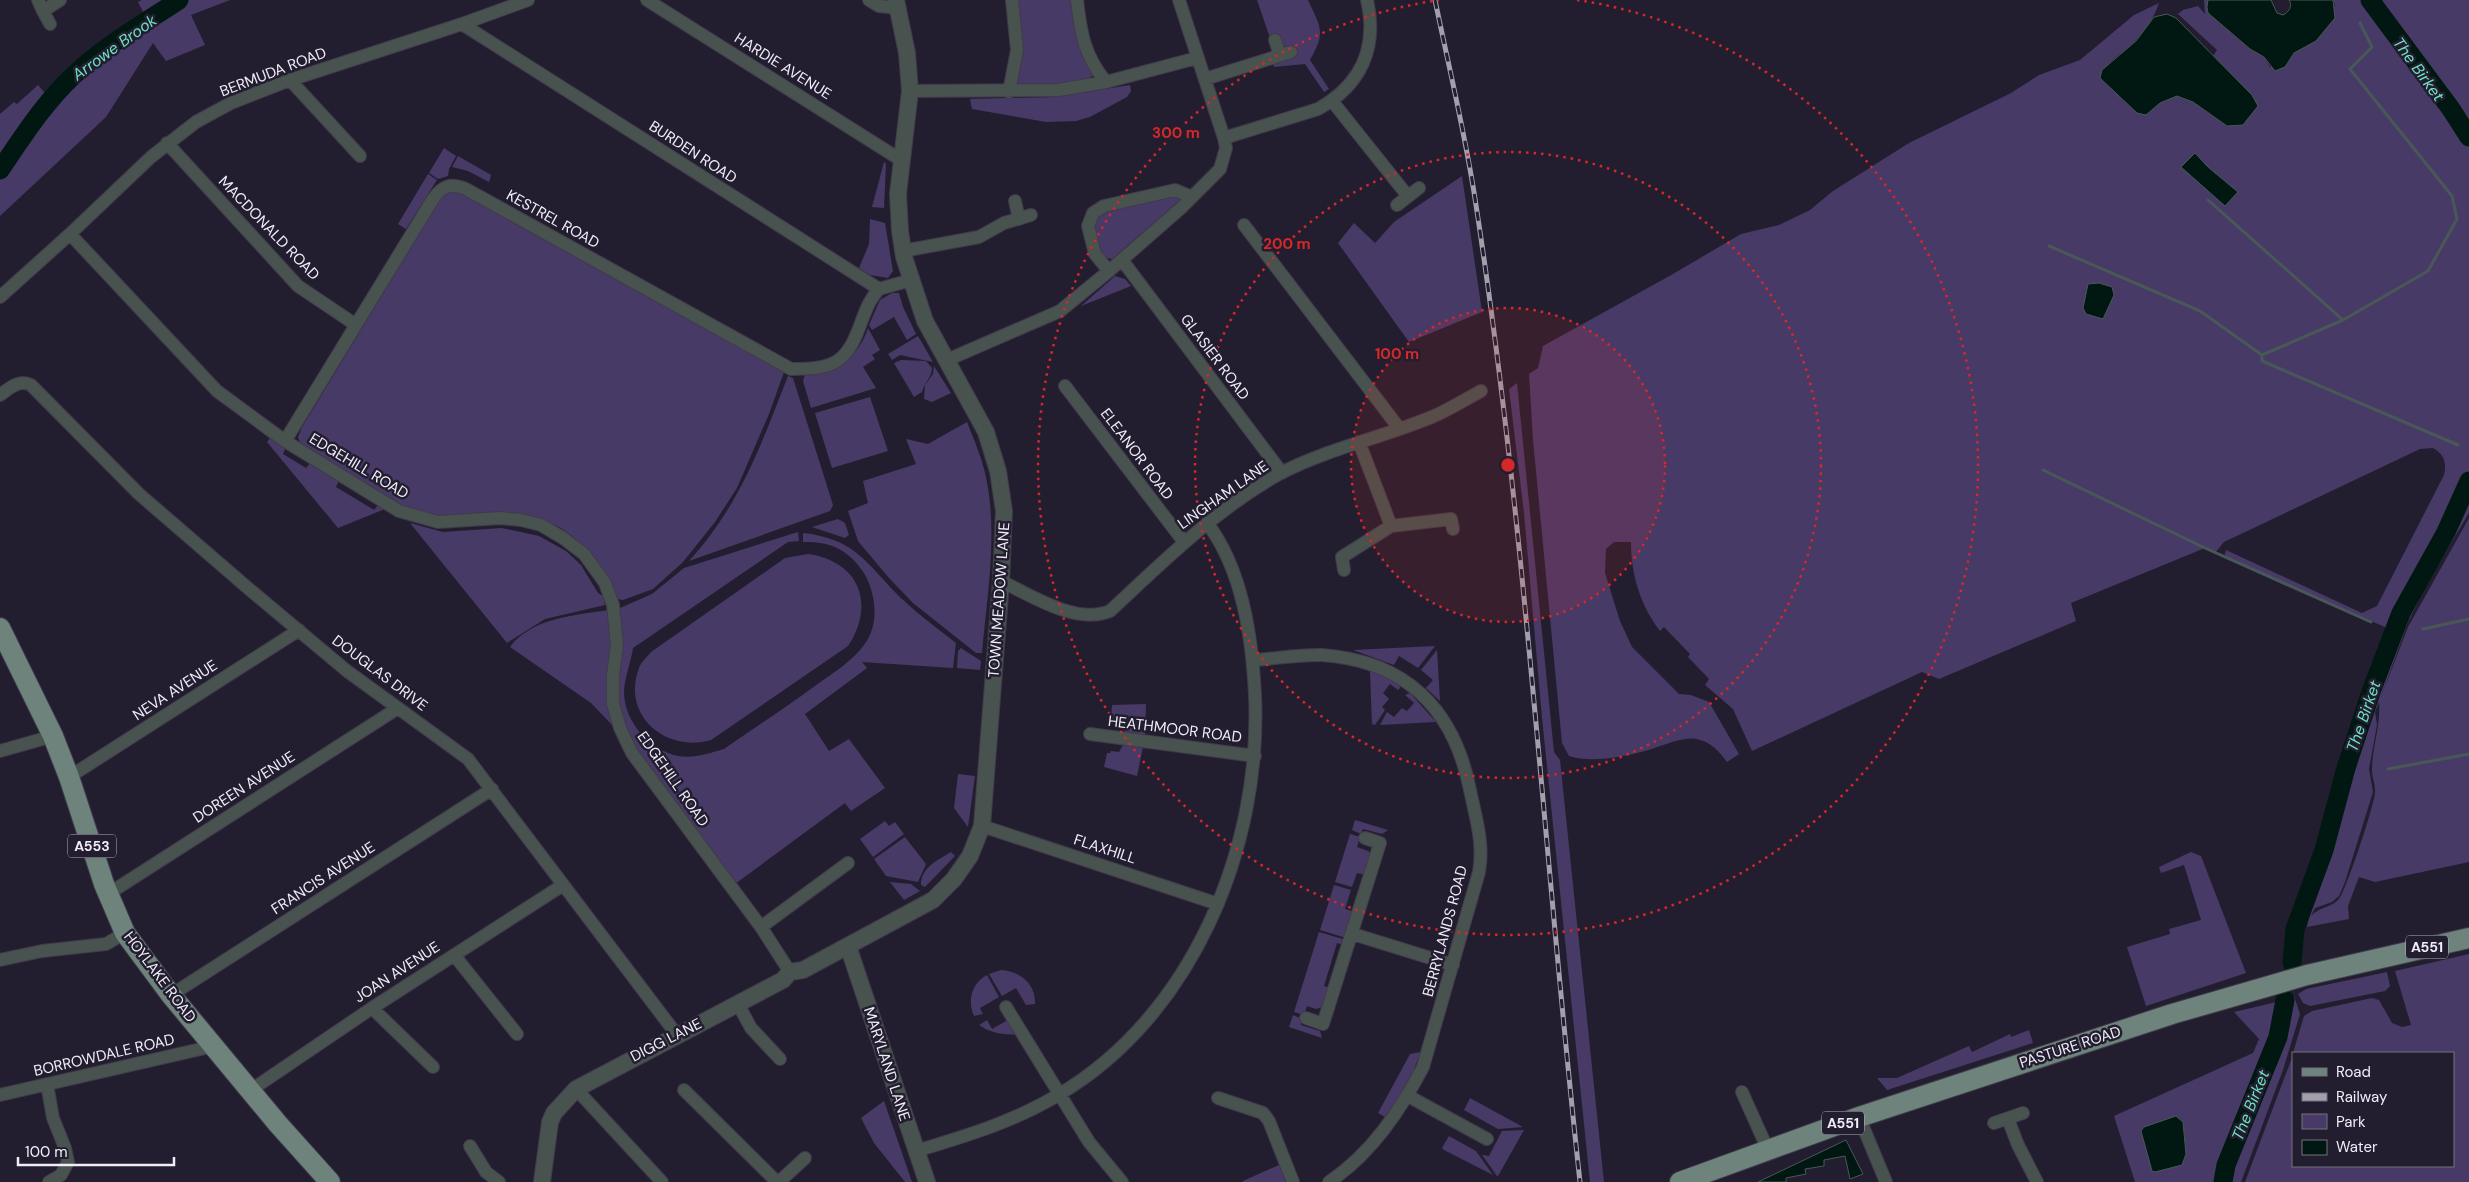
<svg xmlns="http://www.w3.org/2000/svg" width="2469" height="1182" font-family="'DM Sans',sans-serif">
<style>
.green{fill:#483a66;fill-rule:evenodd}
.water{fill:#001811;stroke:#485857}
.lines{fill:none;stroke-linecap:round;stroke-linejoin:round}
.stream{stroke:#485857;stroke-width:3}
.river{stroke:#001811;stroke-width:19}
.minor-casing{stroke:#403b4b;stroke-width:14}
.tertiary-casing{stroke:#403b4b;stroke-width:18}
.primary-casing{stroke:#403b4b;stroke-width:22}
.minor{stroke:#48524f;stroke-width:12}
.tertiary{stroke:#48524f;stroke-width:16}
.primary{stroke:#6d837c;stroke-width:20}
.rail-casing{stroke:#a39fad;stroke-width:5}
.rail{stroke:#231e2f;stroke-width:3;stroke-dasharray:9;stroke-linecap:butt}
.ring{fill:none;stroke:#d62828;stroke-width:2.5;stroke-dasharray:2.5 5}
.labels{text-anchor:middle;stroke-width:5;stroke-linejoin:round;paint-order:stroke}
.shield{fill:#231e2f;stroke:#b2afbc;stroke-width:1}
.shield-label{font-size:14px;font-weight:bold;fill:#f0edf9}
.street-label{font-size:15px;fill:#f0edf9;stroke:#231e2f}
.water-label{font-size:16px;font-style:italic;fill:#6ce3c2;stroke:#231e2f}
.centre{fill:#d62828;stroke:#231e2f;stroke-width:2.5}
.ring-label{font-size:15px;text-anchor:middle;font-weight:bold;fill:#d62828;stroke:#231e2f;stroke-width:5;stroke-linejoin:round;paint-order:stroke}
</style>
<rect width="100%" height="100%" fill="#231e2f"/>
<path class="green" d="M142,0H230L191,15L205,45L166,61L153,43L106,117L0,216V114L14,102L17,104L38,85L51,100L65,85L62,80C87,54 114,34 144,14L138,2Z
M1017,0H1073L1094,75C1081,85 1039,84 1022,85L1016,83L1022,52Z
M1257,0H1308C1321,28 1326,32 1310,60L1329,89L1324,92L1305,64L1274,67L1273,62L1288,48L1270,38Z
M2204,0H2208L2207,7L2208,13L2250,49L2264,57L2270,67H2285L2294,53L2316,41L2335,5L2333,0H2370L2451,109L2469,137V481L2446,532L2401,613L2394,631L2224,557L2226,550L2362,613L2377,606L2444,475C2447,463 2444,454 2433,448L2420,449L2224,542L2215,553L2205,548L2071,603L2076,621L1939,679L1922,672L1752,751L1733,709L1705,685L1709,679L1688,657L1690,654L1664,627L1660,631C1640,605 1631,574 1631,542H1614L1606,549L1605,573L1620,621L1632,647L1679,694L1691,695L1709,702L1739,754L1727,762C1719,751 1711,742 1697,739C1682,736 1660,747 1645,751C1622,757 1592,763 1569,756L1562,743L1533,440L1529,374L1538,368L1543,346L1673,274L1741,234L1779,225L1810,210L1833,191L1909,143L2011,93L2039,75L2080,60L2134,15L2159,3C2154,18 2145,31 2134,42C2124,53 2103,63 2100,78L2137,113L2146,115L2160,103L2176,96L2193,102L2227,126L2252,95L2213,56L2217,50L2178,14L2183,10L2198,6L2205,14Z
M2373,0H2469V131L2451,101Z
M1130,85L1131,91L1127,97L1090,117L1076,121L1046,122L972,109L970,99L1055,97Z
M444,148L456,156L449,169L448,176L438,179L429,173Z
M458,156L491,175L489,182L468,171L452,167Z
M884,162L886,164L884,208L872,207Z
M428,174L437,180L406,229L398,224Z
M1462,176L1482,312L1409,342L1338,243L1354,223L1375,243L1394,222Z
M456,189L784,372L769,414L737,488L715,522L683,562L653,589L623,600L617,599C603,564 572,524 532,517C497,512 460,522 425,514C388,506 335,467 301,446L298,437L302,427L443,195Z
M1176,194L1181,197L1180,200L1112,259L1102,257C1097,240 1086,222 1105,211Z
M870,219L885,223L893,271L888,278L870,275L859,268L869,244Z
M1115,276L1125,279L1131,286L1081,306Z
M892,293H899L903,307L916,334L907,340L894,317L872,330L869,325L880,300Z
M868,328L880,350L872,355L875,359L863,367L876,388L811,408L803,381L805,374C836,373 858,358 868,328Z
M918,336L933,362L900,355L892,360L888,354Z
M901,360L926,361L932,368C932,377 924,383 922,392L914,397L894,363Z
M934,366L951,393L932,402L924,399L925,385L933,374Z
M788,376L793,378L833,505L830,511L689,561C740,505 761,445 788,376Z
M1517,383L1554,752L1560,760L1604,1182H1590L1542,718L1524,513L1509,389Z
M870,397L888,451L832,468L815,413Z
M967,422C974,440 982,458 986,477C998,534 987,596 982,653H976L913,603L889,578L858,541L848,511L868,503L863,481L916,464L906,439L928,444Z
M270,438L286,447L283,454L306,468L311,462L339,480L336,487L374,510L378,505L385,509L338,528L267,442Z
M2469,497V513L2429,580L2408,622L2381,697L2408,627L2469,518V862L2375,882L2359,877L2348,906L2349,919L2307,927C2313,891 2330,860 2339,825C2360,753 2376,679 2409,612C2427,573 2450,536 2469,497ZM2379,702C2381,726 2372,747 2372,771C2372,778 2376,786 2375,793C2373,809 2347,888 2339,899C2331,908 2319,907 2311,916L2315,908L2332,902L2339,896L2345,882L2373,792L2369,769L2377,725L2375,712Z
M838,519L845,523L849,535L845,538L812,527Z
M410,523L443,532L502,528L539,536L566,551L581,565L598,593L603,596L605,605L545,619L507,643Z
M798,532L799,541L788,542L633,648C631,662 624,679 624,693C625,723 650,750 678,756C693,759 710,753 724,749C754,728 785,708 815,686C833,673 856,659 868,639C879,619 875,592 864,573C849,550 830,541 803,542V533C857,539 867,565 902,599C919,615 938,629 956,643L953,668L862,662L867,668L805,714L829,751L849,739L885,788L851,811L845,803L735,884L635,746L627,729L619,703L620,608L652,594L684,568Z
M808,554C859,561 876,604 848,646L711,740C666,753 621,716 639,668C641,662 647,657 651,652L785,558Z
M609,610L612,626L615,728L591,703L510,647C531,618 576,615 609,610Z
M1435,646L1418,668L1399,656L1394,665L1353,650Z
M961,648L981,661L980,670L957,668L958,651Z
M1437,650L1440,701L1426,688L1433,680L1421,670Z
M1374,671L1400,685V688L1398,690L1390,684L1383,693L1389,699L1382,707L1385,710L1375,725L1372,724L1370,672Z
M1410,693L1436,722L1380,725L1387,712L1394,717L1402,708L1407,711L1414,703L1405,695Z
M1146,704L1145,735L1125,732L1123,721L1111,720L1112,705Z
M1123,745L1143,747L1137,776L1104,767L1107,753H1110L1111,751L1119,752Z
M958,774L975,776L968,827L954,808Z
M1355,820L1388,830L1382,834L1363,829L1361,834L1352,830Z
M885,821L889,826L895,822L904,834L873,857L860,839Z
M1350,834L1360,837L1357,847L1368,851L1372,855L1367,875L1357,873L1352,887L1335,882Z
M905,837L926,864L918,882L886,876L874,859Z
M951,852L955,856L925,887L921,885C921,867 938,860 951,852Z
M2191,852L2201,856L2246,973L2146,1006L2127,947L2170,934L2169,929L2201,920L2184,865L2161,873L2159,867Z
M890,882L911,884L920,891L904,900Z
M1334,885L1351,890L1345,909L1355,912L1346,938L1320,930Z
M1319,932L1346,940L1344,945L1337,943L1324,986L1331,988L1325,1006L1316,1009L1307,1006L1304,1015L1294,1012Z
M2469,954V1182H2245L2293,1055V1166H2453V1053H2293L2304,1016L2312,1011L2372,998L2379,1000L2392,1023L2402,1027L2411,1025L2395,971Z
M1001,970C1020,971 1036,984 1035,1004L1026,1005L1016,988L1002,996L989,974Z
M2387,972L2390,986L2385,991L2310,1006L2303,1003L2298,994L2306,989Z
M987,975L999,997L980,1008L983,1014L974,1016C967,1000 972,983 987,975Z
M2294,996L2300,1014L2283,1070L2241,1182H2135L2114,1116L2253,1053L2259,1039L2234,1012L2285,1000Z
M1293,1015L1302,1019L1301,1025L1320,1031L1322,1038L1289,1027Z
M987,1020L992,1029L1008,1020L1019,1035C1003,1034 992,1034 979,1025Z
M2029,1030L2033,1043L1887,1090L1877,1078H1897L1969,1046L1972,1052L2010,1034L2011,1037Z
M1421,1052C1412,1076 1401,1097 1385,1117L1378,1113L1410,1054Z
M1470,1098L1523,1127L1498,1129L1464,1110Z
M884,1101L912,1182H905L874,1143L861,1118Z
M1524,1130L1498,1176H1497L1482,1155L1489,1156L1502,1131Z
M1449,1136L1476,1151L1493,1175L1444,1150L1442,1148Z
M1279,1165L1286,1182H1243V1181Z"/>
<path class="water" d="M2208,0H2271L2277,13L2283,15C2289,12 2293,6 2289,0H2333L2335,18L2316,41L2294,53L2285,67L2275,71L2264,57L2250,49L2208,13L2207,7Z
M2167,14L2176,18L2252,95L2258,106L2243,125L2227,126L2193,102L2177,96L2160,103L2146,115L2137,113L2100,78L2102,70L2136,41L2154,17Z
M2195,153L2208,167L2238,192L2225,206L2181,167Z
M2099,283L2112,287L2114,295L2103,319L2086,314L2083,308L2088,284Z
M2176,1116L2183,1122L2186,1154L2182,1165L2155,1172L2152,1171L2141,1131L2144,1127Z
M1846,1140L1863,1174L1850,1179L1845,1156L1824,1160V1166L1805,1169L1806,1174L1786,1178V1182H1758Z"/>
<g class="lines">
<path class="stream" d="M2360,23L2372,47L2350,69L2452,196L2457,219L2428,271L2343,320L2262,355V361L2458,445
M2208,200L2343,320
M2049,246L2200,311L2262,355
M2043,470L2205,548L2371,622
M2423,629L2469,619
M2388,769L2469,754"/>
<path class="river" d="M2370,0L2451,109L2469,137
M0,170C22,138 44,103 73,76C104,46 143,24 179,0
M2292,963L2295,929L2324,850L2346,768L2372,689L2401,613L2446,532L2469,481
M2223,1182L2226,1165L2278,1037L2285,1000"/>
<defs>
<path id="minor" d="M38,0L43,11L60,0
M647,0L901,160
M869,0L879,6L898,8
M1077,0C1081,34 1084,55 1106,82
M43,11L50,24
M462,24L879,289L911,280
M1275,40L1280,55
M1205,79L1291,52
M290,80L360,156
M910,91L1058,90L1106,82L1197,58
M1009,92L1017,50L1012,0
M1332,101L1407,195
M1224,138L1318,109C1361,85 1378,48 1367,0
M167,143L298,286L356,325
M1015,201L1019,219
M1397,205L1419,188
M1244,225L1399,428
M70,234L217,391L285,441L399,511L438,522L500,518L521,520L541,525L563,538L584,554L605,583L613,605L617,645L613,675V704L620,728L632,753L761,927L790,972
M903,251L979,237L1004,223L1031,215
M1122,260L1282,473
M1109,271L1095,254L1088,226L1093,213L1104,206L1175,190L1192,197
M0,297L70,234L151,157L196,122L231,103L290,80L462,24L528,0
M947,360L1060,311L1109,271L1181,208L1220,169L1226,148L1224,138L1179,0
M1065,386L1184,542
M0,395C10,388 19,379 31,385L139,494L249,589L347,671L468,759L677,1035
M285,441L433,199C443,185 451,183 466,189L791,369C836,369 847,363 862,320C867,307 870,299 879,289
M1359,442L1391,526
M1344,570L1342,557L1391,526L1451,519L1453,529
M1001,581C1032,596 1076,625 1110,611C1164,561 1216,509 1281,473C1329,448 1385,437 1434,416C1450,409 1466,399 1481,391
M1254,660C1275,659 1300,654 1322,655C1406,661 1454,709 1470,790C1476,819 1484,843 1479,872L1423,1067C1400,1111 1371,1154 1329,1182
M1090,734L1255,756
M0,751L53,736
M69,777L299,630
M982,826L1218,904
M108,894L398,708
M761,927L848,863
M1353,934L1453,965
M454,955L517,1034
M0,960L42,951L106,944L125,933
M171,995L492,789
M738,1004L751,1028L780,1059
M1006,1007L1089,1142L1122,1182
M372,1008L433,1067
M1306,1018L1323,1024L1380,843L1365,838
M47,1084L53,1118L65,1148L68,1162L61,1175L49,1182
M576,1089L662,1182
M251,1090L372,1008L563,885
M684,1090L777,1182
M1742,1092L1768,1150
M0,1095L214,1046
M1408,1096L1487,1139
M1218,1098L1263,1113L1269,1121L1293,1182
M1859,1117L1886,1182
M2008,1119L2018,1145L2037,1182
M1994,1123L2023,1113
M470,1146L486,1172L499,1182
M916,1151C966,1136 1013,1122 1058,1095C1193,1016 1262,846 1255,695C1252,638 1243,570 1207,523
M779,1182L805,1158"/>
<path id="tertiary" d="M848,946L927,1182
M542,1182L550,1122L554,1113L576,1089L783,980L790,972L803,970L933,900L954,879L970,856L982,826L1001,581L1004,511L998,471L986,432L925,321L904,257L900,231L898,194L910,91L907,53L896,0"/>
<path id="primary" d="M0,628L53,736L69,777L104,884L125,933L171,995L278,1124L330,1182
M1680,1182L1859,1117L2172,1014L2307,975L2469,938"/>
</defs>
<use href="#minor" class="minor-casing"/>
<use href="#tertiary" class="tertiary-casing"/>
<use href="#primary" class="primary-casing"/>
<use href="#minor" class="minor"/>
<use href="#tertiary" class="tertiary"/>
<use href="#primary" class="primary"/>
<defs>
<path id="rail" d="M1435,0C1449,68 1466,137 1476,205C1526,529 1544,857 1580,1182"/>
</defs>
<use href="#rail" class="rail-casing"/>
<use href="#rail" class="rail"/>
</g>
<circle cx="1508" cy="465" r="157" fill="#d62828" fill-opacity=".12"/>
<g class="ring">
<circle cx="1508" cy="465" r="157"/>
<circle cx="1508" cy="465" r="313"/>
<path d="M1577 0A470 470 0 1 1 1439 0"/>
</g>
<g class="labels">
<g class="shield">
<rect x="68" y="834.5" width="48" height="23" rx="4"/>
<rect x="2406" y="935.5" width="42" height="23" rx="4"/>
<rect x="1822" y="1111.5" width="42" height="23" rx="4"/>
</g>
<g class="shield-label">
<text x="92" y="851">A553</text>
<text x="2427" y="952">A551</text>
<text x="1843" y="1128">A551</text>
</g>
<g class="street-label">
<text transform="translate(783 66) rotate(32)" y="5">HARDIE AVENUE</text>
<text transform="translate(273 72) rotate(-21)" y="5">BERMUDA ROAD</text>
<text transform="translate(693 152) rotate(33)" y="5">BURDEN ROAD</text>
<text transform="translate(553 219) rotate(29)" y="5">KESTREL ROAD</text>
<text transform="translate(269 228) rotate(46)" y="5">MACDONALD ROAD</text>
<text transform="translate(1215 357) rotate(53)" y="5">GLASIER ROAD</text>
<text transform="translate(1137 454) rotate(53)" y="5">ELEANOR ROAD</text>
<text transform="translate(359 466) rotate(31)" y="5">EDGEHILL ROAD</text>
<text transform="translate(1223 495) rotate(-35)" y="5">LINGHAM LANE</text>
<text transform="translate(999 600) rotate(-86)" y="5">TOWN MEADOW LANE</text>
<text transform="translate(380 673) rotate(37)" y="5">DOUGLAS DRIVE</text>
<text transform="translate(175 690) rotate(-33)" y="5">NEVA AVENUE</text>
<text transform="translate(1175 729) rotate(7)" y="5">HEATHMOOR ROAD</text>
<text transform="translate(673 779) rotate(55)" y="5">EDGEHILL ROAD</text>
<text transform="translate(244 787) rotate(-33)" y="5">DOREEN AVENUE</text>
<text transform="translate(1105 849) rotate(18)" y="5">FLAXHILL</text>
<text transform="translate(323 878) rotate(-33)" y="5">FRANCIS AVENUE</text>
<text transform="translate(1445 931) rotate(-75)" y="5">BERRYLANDS ROAD</text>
<text transform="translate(397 972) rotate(-33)" y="5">JOAN AVENUE</text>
<text transform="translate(160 977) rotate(53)" y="5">HOYLAKE ROAD</text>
<text transform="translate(666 1040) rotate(-27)" y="5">DIGG LANE</text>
<text transform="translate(2070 1047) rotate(-18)" y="5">PASTURE ROAD</text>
<text transform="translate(104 1055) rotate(-13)" y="5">BORROWDALE ROAD</text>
<text transform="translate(887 1064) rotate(72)" y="5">MARYLAND LANE</text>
</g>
<g class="water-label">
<text transform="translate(114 47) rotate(-36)" y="6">Arrowe Brook</text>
<text transform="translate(2419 69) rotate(54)" y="6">The Birket</text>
<text transform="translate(2363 716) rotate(-71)" y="6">The Birket</text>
<text transform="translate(2250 1105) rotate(-68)" y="6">The Birket</text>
</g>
</g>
<circle cx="1508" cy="465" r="8" class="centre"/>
<g class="ring-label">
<text x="1176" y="138">300 m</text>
<text x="1287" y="249">200 m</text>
<text x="1397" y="359">100 m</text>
</g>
<rect x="2292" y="1052" width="162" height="115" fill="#231e2f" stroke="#757180"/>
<rect x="2302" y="1068" width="25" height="8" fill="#6d837c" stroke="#757180"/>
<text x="2336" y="1077" font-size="15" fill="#f0edf9">Road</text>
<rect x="2302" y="1093" width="25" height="8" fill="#a39fad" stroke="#757180"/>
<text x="2336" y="1102" font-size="15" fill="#f0edf9">Railway</text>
<rect x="2302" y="1114" width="25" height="15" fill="#483a66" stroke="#757180"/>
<text x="2336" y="1127" font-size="15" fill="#f0edf9">Park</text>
<rect x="2302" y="1140" width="25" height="15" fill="#001811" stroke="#757180"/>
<text x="2336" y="1152" font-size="15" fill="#f0edf9">Water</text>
<path d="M18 1157v8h156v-8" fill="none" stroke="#f0edf9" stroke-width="2.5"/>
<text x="25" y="1157" font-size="15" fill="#f0edf9" stroke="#231e2f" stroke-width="4" paint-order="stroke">100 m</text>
</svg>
